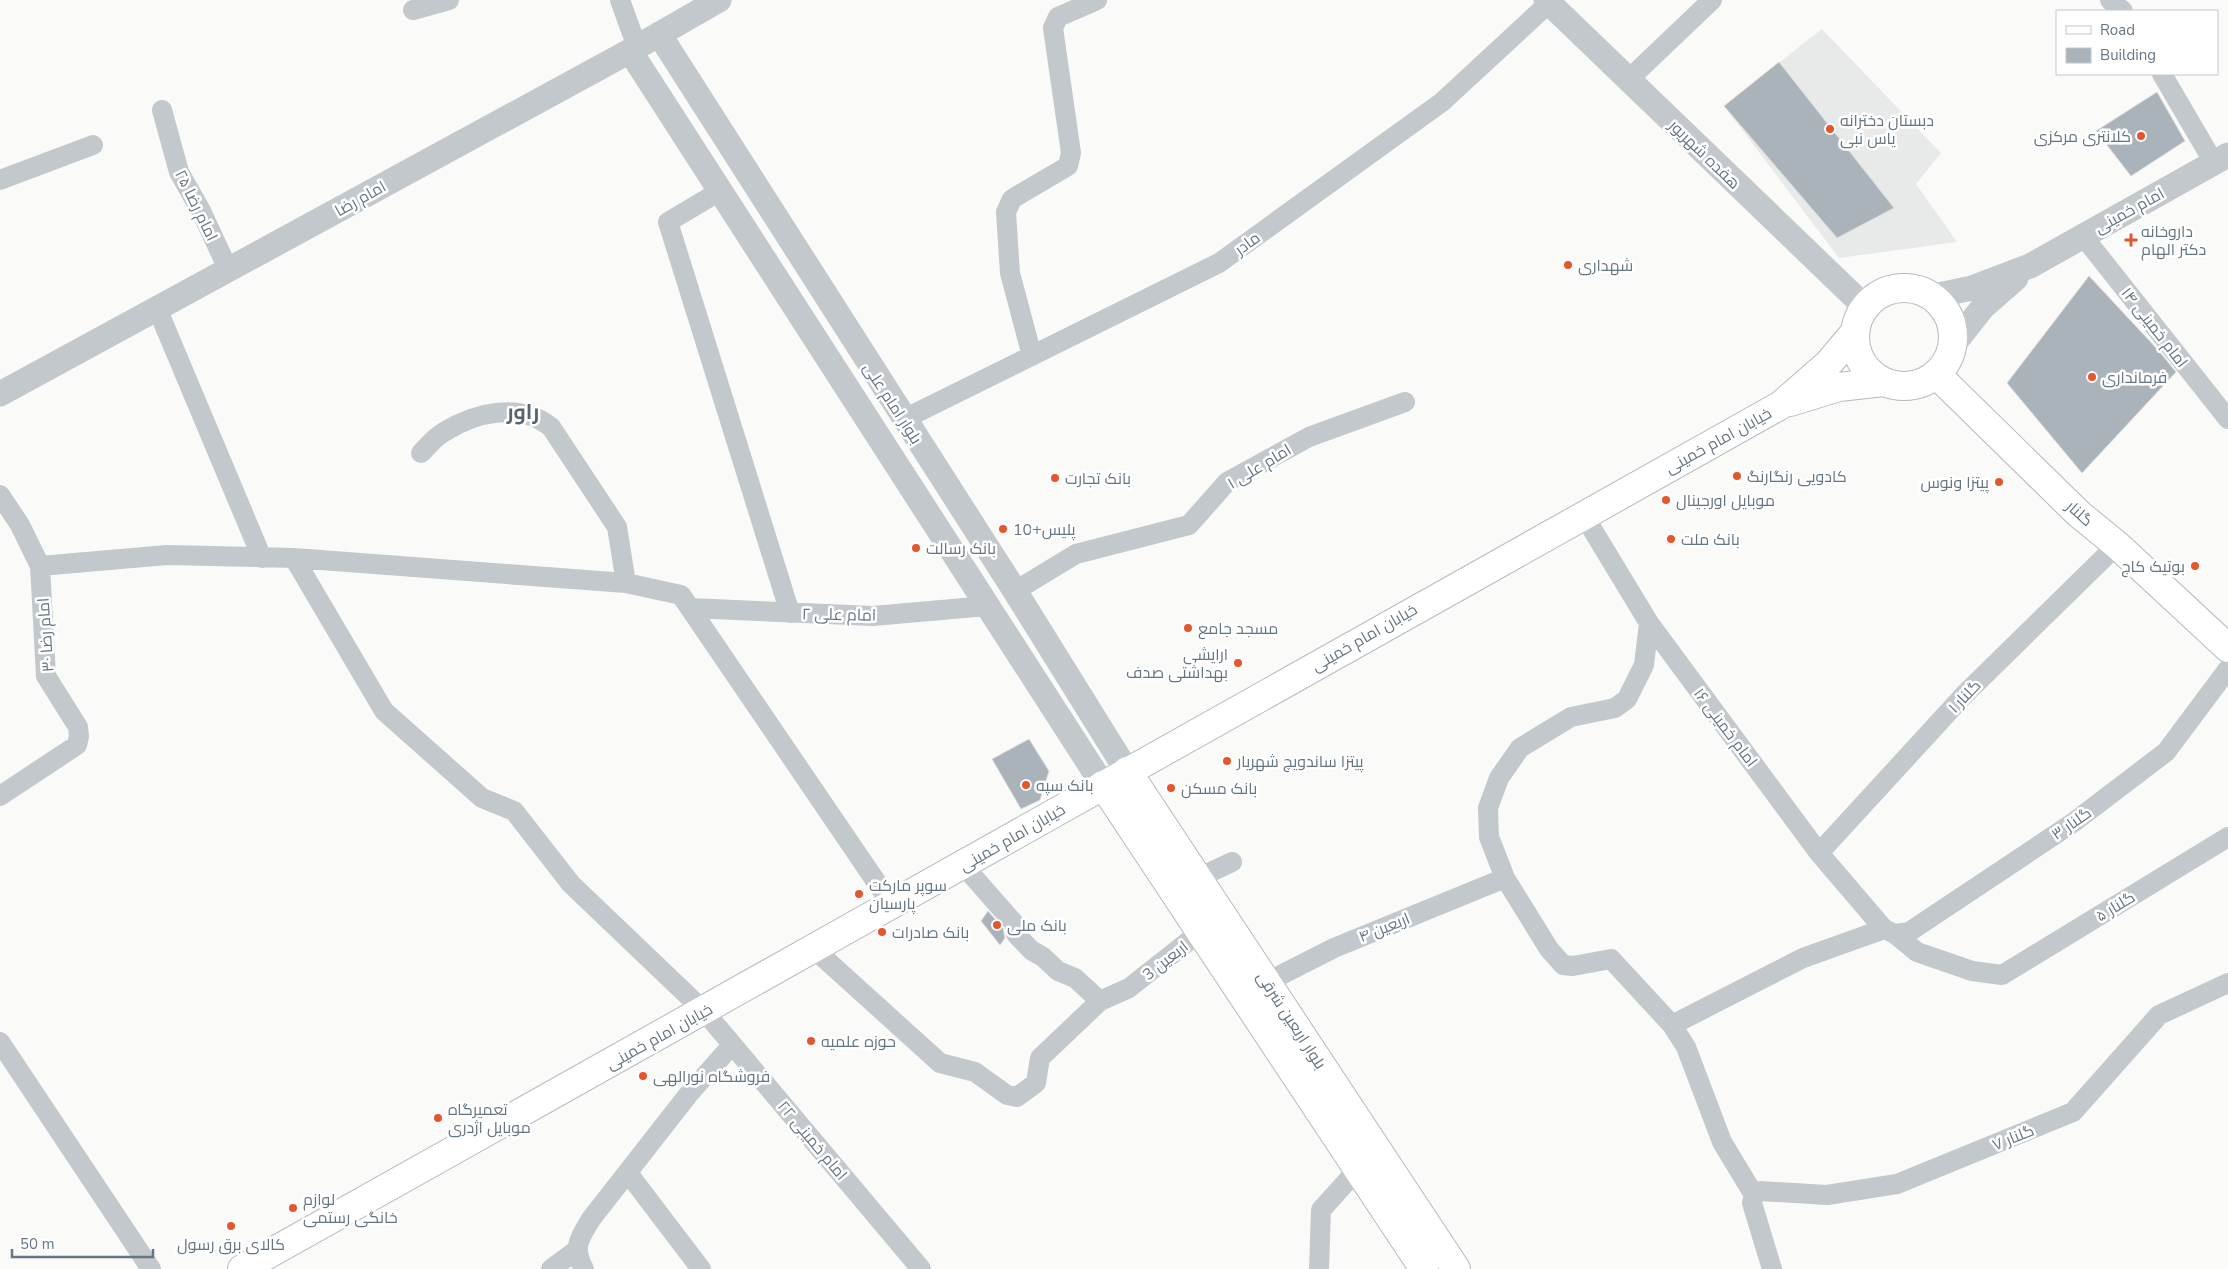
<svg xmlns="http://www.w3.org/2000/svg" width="2228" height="1269" font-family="'Nunito Sans',Cairo,sans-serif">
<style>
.built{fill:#e8e9e9}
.building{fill:#aab3b9;stroke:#dcdcda}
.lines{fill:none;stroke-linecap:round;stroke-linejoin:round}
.secondary-casing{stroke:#b3babf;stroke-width:30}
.minor{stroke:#c3c8cc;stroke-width:20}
.tertiary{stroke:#c3c8cc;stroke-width:25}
.secondary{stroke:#fff;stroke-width:28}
.poi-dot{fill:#e4572e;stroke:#fff;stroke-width:2}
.labels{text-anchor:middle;stroke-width:5;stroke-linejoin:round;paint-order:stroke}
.poi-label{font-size:16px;fill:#657683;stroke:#fff;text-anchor:start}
.street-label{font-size:16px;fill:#657683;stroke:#fff}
.district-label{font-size:21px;font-weight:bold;fill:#57646e;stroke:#fff}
</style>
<rect width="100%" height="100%" fill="#fafaf8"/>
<path class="built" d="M1822,29L1941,153L1916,184L1957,242L1839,258L1724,106Z"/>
<path class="building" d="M1779,62L1894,208L1837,238L1724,106Z
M2157,92L2185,141L2131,176L2096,131Z
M2089,276L2158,350L2176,372L2082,473L2007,383Z
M1029,739L1049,771L1040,800L1021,809L992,759Z
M988,911L1003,928L1005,938L1000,945L981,921Z"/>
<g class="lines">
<defs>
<path id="secondary" d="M1855 337a49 49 0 1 1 98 0a49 49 0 1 1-98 0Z
M1936,374L2079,514L2117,545L2228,648
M1790,402L1839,387L1884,382
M1127,771L1456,1269
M1103,785L1424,1269
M242,1269C756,983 1267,690 1781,405L1829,363L1855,332"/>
</defs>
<use href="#secondary" class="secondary-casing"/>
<path class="minor" d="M620,0L637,47
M2110,0L2123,11
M413,10L449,0
M2162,74L2214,163
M1628,80L1712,0
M162,110L179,172L201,211L228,269
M0,180L93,145
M720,191L668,222L790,613
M2083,236L2228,419
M157,308L262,558
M1032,356L1010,273L1006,212L1012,199L1068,166L1071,153L1053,28L1058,17L1097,0
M904,419L1219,263L1442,102L1549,3
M421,453C428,446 435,437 444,432C476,412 520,402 551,427L617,527L626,583
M0,495L20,525L40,566L46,676L78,727L79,736L77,745L0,796
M1583,514L1649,623L1819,853L1884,929L1895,934L1909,932L2074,822L2166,752L2228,669
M294,558L384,711L482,798L514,811L571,884L704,1011L921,1269
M40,566L167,555L294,558L626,583L681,595L892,905
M1015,591L1076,554L1189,525L1227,482L1309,437L1405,402
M690,608L873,616L987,606
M1649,623L1644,665L1627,699L1615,708L1571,717L1520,748L1499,778L1488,808L1489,837L1505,878L1549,949L1563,965L1573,966L1611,959L1672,1025L1686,1047L1722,1142L1754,1195L1752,1203L1772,1269
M1819,853L1964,695L2117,545
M963,865L1014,923L1016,934L1031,950L1043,957L1058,971L1075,978L1100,1001L1129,988L1200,932
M1198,878L1232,862
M1895,934L1917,952L1972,971L2002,975L2228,837
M814,949L940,1063L975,1072L1007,1095L1017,1097L1036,1083L1040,1058L1100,1001
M1267,982L1334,948L1505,878
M1672,1025L1803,958L1884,929
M0,1042L151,1269
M628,1173L701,1269
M1754,1195L1760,1191L1827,1195L1897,1184L2073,1112L2159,1015L2228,983
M551,1269L578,1249
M584,1269C572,1247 579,1239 591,1219L688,1095L732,1045
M1319,1269L1321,1210L1358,1169"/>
<path class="tertiary" d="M1546,0L1865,307
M659,34L1015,591L1127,771
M630,51L1103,785
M1934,296L1972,288L2030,266L2228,155
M1953,345L1983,307L2016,278
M0,394L630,51L719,0"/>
<use href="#secondary" class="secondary"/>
</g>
<g class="poi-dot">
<circle cx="1830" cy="129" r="5"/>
<circle cx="2141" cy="136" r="5"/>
<path d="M2128.5 232.5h5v5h5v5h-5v5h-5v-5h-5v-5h5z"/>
<circle cx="1568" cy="265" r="5"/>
<circle cx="2092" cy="377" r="5"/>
<circle cx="1737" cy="476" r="5"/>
<circle cx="1055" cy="478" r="5"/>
<circle cx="1999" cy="482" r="5"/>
<circle cx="1666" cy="500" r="5"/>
<circle cx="1003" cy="529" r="5"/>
<circle cx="1671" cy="539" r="5"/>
<circle cx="916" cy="548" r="5"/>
<circle cx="2195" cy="566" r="5"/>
<circle cx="1188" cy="628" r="5"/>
<circle cx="1238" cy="663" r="5"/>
<circle cx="1227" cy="761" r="5"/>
<circle cx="1026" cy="785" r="5"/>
<circle cx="1171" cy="788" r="5"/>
<circle cx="859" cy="894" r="5"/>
<circle cx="997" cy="925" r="5"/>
<circle cx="882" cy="932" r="5"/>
<circle cx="811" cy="1041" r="5"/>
<circle cx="643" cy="1076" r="5"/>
<circle cx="438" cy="1118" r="5"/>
<circle cx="293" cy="1208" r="5"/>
<circle cx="231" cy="1226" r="5"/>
</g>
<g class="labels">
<g class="poi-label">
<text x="1840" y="126">دبستان دخترانه<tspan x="1840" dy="18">یاس نبی</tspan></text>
<text x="2131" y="142" text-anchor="end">کلانتری مرکزی</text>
<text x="2141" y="237">داروخانه<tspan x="2141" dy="18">دکتر الهام</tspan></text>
<text x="1578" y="271">شهداری</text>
<text x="2102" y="383">فرمانداری</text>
<text x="1747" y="482">کادویی رنگارنگ</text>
<text x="1065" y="484">بانک تجارت</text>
<text x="1989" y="488" text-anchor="end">پیتزا ونوس</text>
<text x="1676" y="506">موبایل اورجینال</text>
<text x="1013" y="535">پلیس+10</text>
<text x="1681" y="545">بانک ملت</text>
<text x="926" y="554">بانک رسالت</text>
<text x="2185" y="572" text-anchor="end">بوتیک کاج</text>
<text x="1198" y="634">مسجد جامع</text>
<text x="1228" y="660" text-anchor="end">ارایشی<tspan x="1228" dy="18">بهداشتی صدف</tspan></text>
<text x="1237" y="767">پیتزا ساندویچ شهریار</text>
<text x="1036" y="791">بانک سپه</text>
<text x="1181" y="794">بانک مسکن</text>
<text x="869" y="891">سوپر مارکت<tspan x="869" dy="18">پارسیان</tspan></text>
<text x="1007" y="931">بانک ملی</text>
<text x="892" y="938">بانک صادرات</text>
<text x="821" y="1047">حوزه علمیه</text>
<text x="653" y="1082">فروشگاه نورالهی</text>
<text x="448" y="1115">تعمیرگاه<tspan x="448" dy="18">موبایل اژدری</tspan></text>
<text x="303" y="1205">لوازم<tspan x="303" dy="18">خانگی رستمی</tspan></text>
<text x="231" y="1250" text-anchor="middle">کالای برق رسول</text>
</g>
<g class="street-label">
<text transform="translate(1705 154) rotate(44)" y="6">هفده شهریور</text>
<text transform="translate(360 198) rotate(-29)" y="6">امام رضا</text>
<text transform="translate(197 205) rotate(64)" y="6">امام رضا ۲۵</text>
<text transform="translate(2129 210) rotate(-29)" y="6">امام خمینی</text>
<text transform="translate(1247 243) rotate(-36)" y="6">مادر</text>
<text transform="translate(2155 327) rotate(52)" y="6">امام خمینی ۱۴</text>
<text transform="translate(893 403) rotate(57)" y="6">بلوار امام علی</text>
<text transform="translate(1718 440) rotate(-29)" y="6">خیابان امام خمینی</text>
<text transform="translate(1259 466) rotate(-31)" y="6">امام علی ۱</text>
<text transform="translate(2080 513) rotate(42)" y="6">گلنار</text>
<text transform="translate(839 614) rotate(1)" y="6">امام علی ۲</text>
<text transform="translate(45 635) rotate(-94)" y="6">امام رضا ۳۰</text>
<text transform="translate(1364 637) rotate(-30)" y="6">خیابان امام خمینی</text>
<text transform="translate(1964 696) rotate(-46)" y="6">گلنار ۱</text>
<text transform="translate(1726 727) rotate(53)" y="6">امام خمینی ۱۶</text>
<text transform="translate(2071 823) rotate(-35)" y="6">گلنار ۳</text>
<text transform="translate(1012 837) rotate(-30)" y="6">خیابان امام خمینی</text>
<text transform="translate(2115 906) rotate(-31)" y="6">گلنار ۵</text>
<text transform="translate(1384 927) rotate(-22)" y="6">اربعین ۴</text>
<text transform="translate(1165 960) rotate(-38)" y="6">اربعین 3</text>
<text transform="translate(1292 1020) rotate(57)" y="6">بلوار اربعین شرقی</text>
<text transform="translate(659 1036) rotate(-29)" y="6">خیابان امام خمینی</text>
<text transform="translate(2013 1137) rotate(-22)" y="6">گلنار ۷</text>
<text transform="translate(813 1140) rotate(50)" y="6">امام خمینی ۲۲</text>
</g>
<g class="district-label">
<text x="523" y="419">راور</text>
</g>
</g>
<rect x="2056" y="10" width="162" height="65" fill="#ffffff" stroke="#c1c8cd"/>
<rect x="2066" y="26" width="25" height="8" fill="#ffffff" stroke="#c1c8cd"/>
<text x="2100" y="35" font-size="15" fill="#657683">Road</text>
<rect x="2066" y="48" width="25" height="15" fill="#aab3b9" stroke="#c1c8cd"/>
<text x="2100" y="60" font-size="15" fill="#657683">Building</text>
<path d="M12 1249v8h141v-8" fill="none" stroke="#657683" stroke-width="2.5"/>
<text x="20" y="1249" font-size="15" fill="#657683" stroke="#ffffff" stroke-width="4" paint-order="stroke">50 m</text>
</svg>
